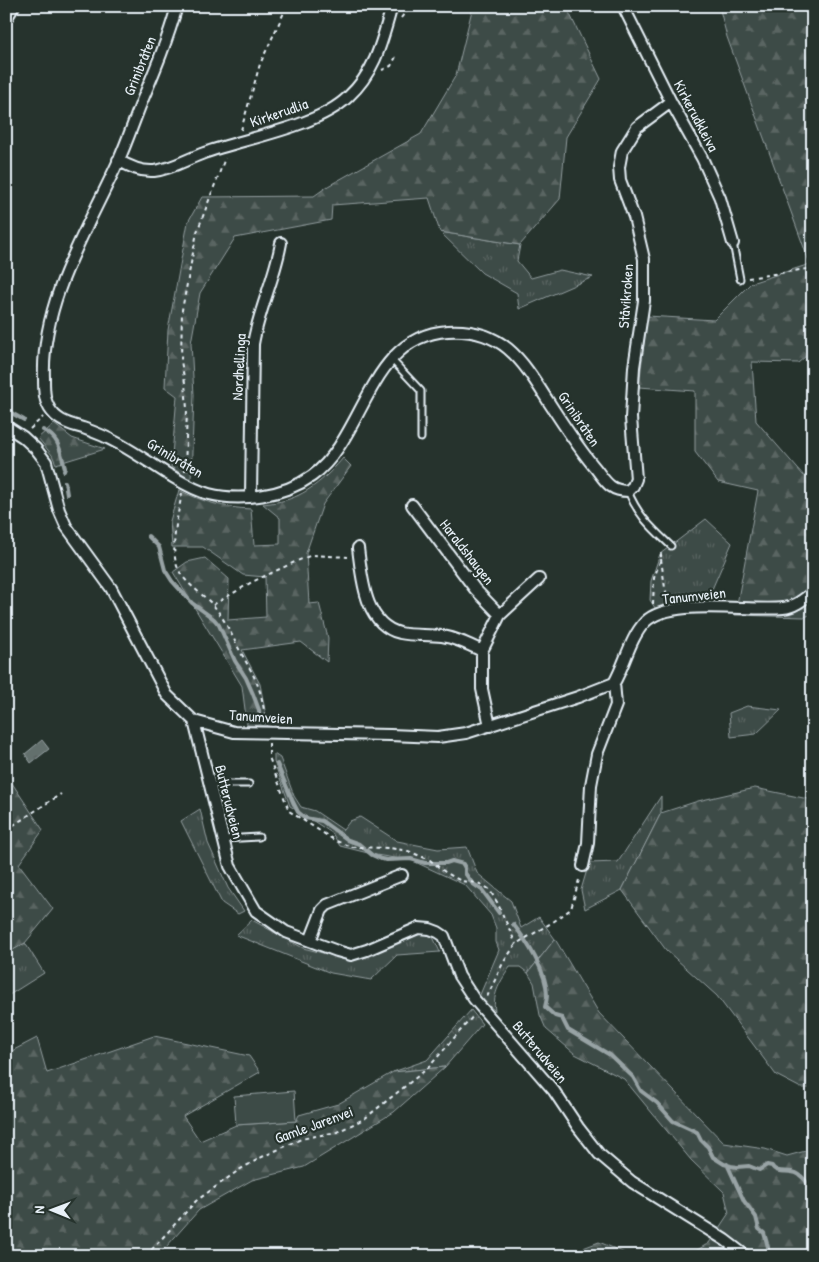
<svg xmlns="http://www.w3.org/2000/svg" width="819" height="1262" font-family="'Patrick Hand',sans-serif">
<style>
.grass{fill:url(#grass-tufts);stroke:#939ea0}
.forest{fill:url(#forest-firs);stroke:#939ea0}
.pitch{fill:#3e4b47;stroke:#939ea0}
.water{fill:url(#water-ripples);stroke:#98a3a5}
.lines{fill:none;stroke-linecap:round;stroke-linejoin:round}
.stream{stroke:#98a3a5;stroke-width:4}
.lane-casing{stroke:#e8f1f8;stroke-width:9}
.street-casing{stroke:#e8f1f8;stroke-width:14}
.path{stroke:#e8f1f8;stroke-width:2;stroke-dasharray:4 4;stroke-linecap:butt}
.lane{stroke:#26332d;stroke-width:5}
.street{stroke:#26332d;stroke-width:10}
.labels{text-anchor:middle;stroke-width:4.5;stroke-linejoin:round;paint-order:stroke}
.street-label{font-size:15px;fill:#e8f1f8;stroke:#26332d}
</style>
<defs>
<pattern id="grass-tufts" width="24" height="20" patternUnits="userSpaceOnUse" patternTransform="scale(1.25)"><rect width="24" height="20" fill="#3e4b47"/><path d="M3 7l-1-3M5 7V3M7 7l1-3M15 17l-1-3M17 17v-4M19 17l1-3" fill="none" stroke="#5a6562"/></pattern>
<pattern id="forest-firs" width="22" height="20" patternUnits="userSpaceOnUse" patternTransform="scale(1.25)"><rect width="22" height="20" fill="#3e4b47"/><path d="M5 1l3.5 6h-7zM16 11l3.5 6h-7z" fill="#5a6562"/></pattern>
<pattern id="water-ripples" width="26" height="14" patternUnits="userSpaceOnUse" patternTransform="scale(1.25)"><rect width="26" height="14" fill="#636f6d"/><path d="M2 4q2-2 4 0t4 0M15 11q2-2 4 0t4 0" fill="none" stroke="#535a5a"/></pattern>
</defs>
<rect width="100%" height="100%" fill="#26332d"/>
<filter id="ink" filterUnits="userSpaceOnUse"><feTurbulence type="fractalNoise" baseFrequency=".02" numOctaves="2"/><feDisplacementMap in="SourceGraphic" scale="10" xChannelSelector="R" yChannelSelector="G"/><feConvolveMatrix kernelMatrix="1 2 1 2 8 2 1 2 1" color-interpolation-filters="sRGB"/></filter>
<g filter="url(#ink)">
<path class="grass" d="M440,232L520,245L517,261L531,278L560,270L593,277L519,309L517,293L482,273Z
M706,519L732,543L706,603L672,610L655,608L650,600L651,581L660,554Z
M747,706L781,710L756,734L731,737L729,713Z
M274,754L280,758L294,796L301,807L315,811L343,830L350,821L360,817L397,841L438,849L467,847L477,873L511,901L521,928L539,917L555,939L528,973L520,967H510C501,981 492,993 495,1011L479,997L499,950L496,942V928L491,915L465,885L413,861L376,855L340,846L332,833L290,806L274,762Z
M661,796V813L622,890L585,909L581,890L589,863L618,862Z
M200,809L208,843L228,888L244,911L238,914L222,903L181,821Z
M252,920L303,948L346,959L372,951L402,937L423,934L433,937L440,952L397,955L371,980L331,973L236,935Z
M25,943L44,973L6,997V954Z
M471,1010L482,1024L445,1067L393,1072L427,1060Z"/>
<path class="forest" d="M473,6H566L601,79L566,137L560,199L520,245L440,232L429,198L332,205L331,220L235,238L200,293L191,343L194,395L191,480L171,467L177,396L165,387L168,330L188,222L202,197L314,196L328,186L421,134L456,75Z
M719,6H813V350L798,363L752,362L756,421L804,476L813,475V614L804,617L735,615L758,491L718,482L695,452V391L639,387L647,316L714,320L751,283L810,264L727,37Z
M54,424L72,438L105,449L56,464L52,455L38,438Z
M343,458L351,466L323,504L306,553L309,604L319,603L328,638L327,662L301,642L242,650L260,684L268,726L247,725L242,686L173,572L187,562L205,558L229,579L228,620L266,617L265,577L243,575L203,547H172L170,521L179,490C203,502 224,508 251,509L254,545L280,544V518L263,504C271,503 279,502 286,500C308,494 329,475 343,458Z
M6,774L43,830L19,864L53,909L25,943L6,954Z
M755,788L813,800V1088H801L776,1075L717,996L666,950L622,890L661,813L698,801Z
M555,939L599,1013L724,1143L765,1149L787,1156L813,1149V1256H562L599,1242L625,1253L689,1255L709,1243L729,1213L724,1192L691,1160L624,1079L575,1054L546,1029L540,1015L534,983L528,973Z
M154,1036L249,1056L260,1072L183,1116L200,1141L236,1125L296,1121L299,1115L338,1104L393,1072L445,1067L394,1112L304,1167L252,1180L199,1210L158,1256H6V1054L37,1038L47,1073Z"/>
<path class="pitch" d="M294,1091L296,1121L236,1125L234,1096Z"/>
<path class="water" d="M42,740L49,749L31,763L25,754Z"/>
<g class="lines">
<path class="stream" d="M6,410L24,420
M43,430C60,438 60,451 65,468L64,471
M65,482L67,494
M148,536L159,547L165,570L172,581L192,603L214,619L219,625L235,661L246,678L253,694L259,710L260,722
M277,764L293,802L298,812L305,818L322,821L348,840L359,844L372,855L381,859L387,860L411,859L425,863H446L452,861L463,864L465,868V873L472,883L482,890L499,913
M513,924C527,941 547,973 547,995C547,999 546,1003 545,1007L555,1016L562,1018L568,1030L610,1055L633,1077L641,1091L657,1103L673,1121L697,1132L701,1140L708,1147L713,1157L724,1164L731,1166L737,1167L749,1166L759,1170L767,1165L772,1166C776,1175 789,1169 798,1174C804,1177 807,1184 813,1188
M727,1164L744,1201L756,1217L759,1229L764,1233L768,1247L767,1256"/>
<defs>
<path id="lane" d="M733,243L740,279
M392,360L421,391V438
M628,491C638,516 652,528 671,546
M210,786L218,784H249
M223,839L259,837"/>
<path id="street" d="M177,6C168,39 155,70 142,101C134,121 127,142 118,162C87,230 41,301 44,378C44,391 44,402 52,412C60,422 72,425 83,428C118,440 136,454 166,473C180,481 193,490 209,494C241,502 284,496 312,476C366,437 368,336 448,331C503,328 522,360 548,401C563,424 578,448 596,469C606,482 610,491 628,491L633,486L636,479L631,418L634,367L644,301V259L634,217L620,180L619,167L622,151L637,127L671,102
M623,6L671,102L702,158L720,198L733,243
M6,19L14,6
M118,160C130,167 141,172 154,171C172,169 187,159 204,153C245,138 317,127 348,97C376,71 382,41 392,6
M6,426L23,437L36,449L46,462L59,510L66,526L111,588L167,695L194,721L234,732L390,735L438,737L466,733L578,697L614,683C625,664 630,638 645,622C670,597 750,612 783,608C795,607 804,599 813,592
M251,496L253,344C259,309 275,278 281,243
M412,505L475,589L500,615
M358,548C362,577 364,624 400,633C414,636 428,634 442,636C456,638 470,645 482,651
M194,721L230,866L256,911L286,932L337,951L351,955L367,950L418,928L430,929L438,932L444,936L459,976L474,999L554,1091L578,1127L599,1154L632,1182L725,1240L746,1256
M490,726L482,689V651L500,615L539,579
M583,866L588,843L591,785L597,754L616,705L614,683
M310,941L322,910L327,905L402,875"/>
</defs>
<use href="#lane" class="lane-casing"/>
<use href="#street" class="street-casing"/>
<path class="path" d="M401,18L410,6
M382,70L391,66L397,55
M241,130L260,64L287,6
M748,278L813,268
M30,429L43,417
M185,471L187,409L185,383L181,361L182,310L197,232L225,158
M182,493C178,514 170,546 177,566C183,583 201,592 213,605C225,619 232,636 240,651C247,664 255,676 259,689C263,700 264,712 266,723
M661,559L665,588L669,601
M653,604L654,578L661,559V550
M213,605L252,582L297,561L312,555L348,557
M269,743V757L289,811L334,840L351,847L390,848L408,851L430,860L445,872L461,881L478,883L484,886L489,889L497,902L516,944
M6,830L61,794
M487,997L503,963L516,944L553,922L571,909L580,876
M146,1256L196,1201L239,1170L262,1157L301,1139L337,1132L364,1119L428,1068L474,1015"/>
<use href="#lane" class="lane"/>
<use href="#street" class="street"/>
</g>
</g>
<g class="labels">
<g class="street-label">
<text transform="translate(140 66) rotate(-68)" y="5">Grinibråten</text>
<text transform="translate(279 113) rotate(-19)" y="5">Kirkerudlia</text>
<text transform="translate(696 116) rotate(62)" y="5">Kirkerudkleiva</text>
<text transform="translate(626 296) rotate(-86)" y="5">Ståvikroken</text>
<text transform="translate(239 367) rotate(-87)" y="5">Nordhellinga</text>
<text transform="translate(579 419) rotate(56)" y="5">Grinibråten</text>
<text transform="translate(175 458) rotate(31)" y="5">Grinibråten</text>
<text transform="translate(467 552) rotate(52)" y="5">Haraldshaugen</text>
<text transform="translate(694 596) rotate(-6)" y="5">Tanumveien</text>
<text transform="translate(261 717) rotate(4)" y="5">Tanumveien</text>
<text transform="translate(229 802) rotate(76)" y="5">Butterudveien</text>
<text transform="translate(540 1052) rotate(50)" y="5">Butterudveien</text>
<text transform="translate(314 1125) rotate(-20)" y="5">Gamle Jarenvei</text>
</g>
</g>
<rect width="819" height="1262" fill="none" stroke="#26332d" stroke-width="25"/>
<rect x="12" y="12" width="794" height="1237" fill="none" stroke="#e8f1f8" stroke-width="2" filter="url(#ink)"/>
<g transform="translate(52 1210) rotate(271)" stroke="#26332d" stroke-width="4" paint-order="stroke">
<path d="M0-4L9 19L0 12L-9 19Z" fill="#e8f1f8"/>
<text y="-8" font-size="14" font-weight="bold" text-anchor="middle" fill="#e8f1f8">N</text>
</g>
</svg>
